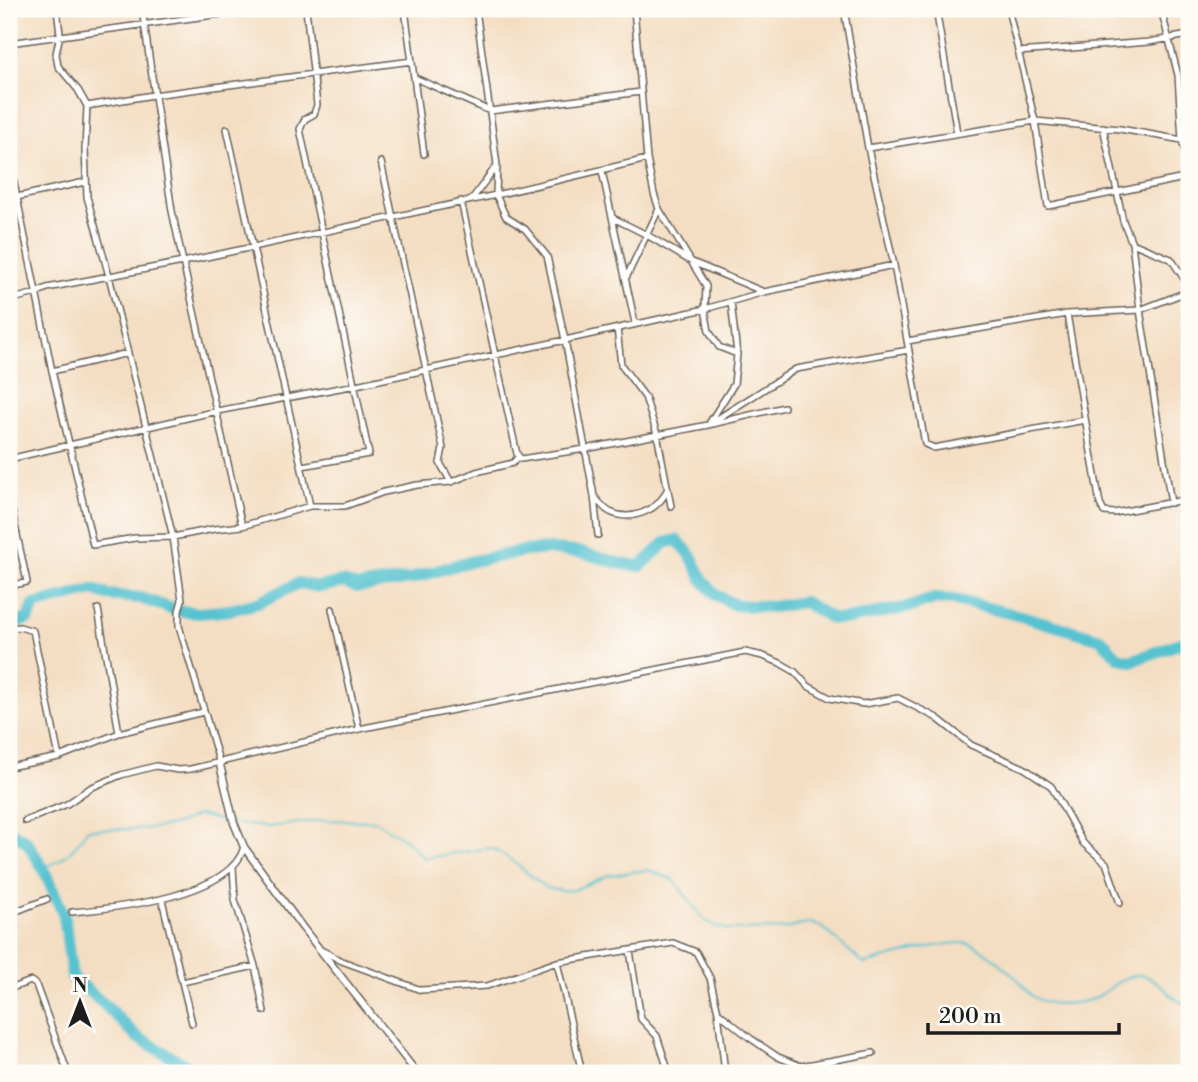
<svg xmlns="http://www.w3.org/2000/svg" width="1198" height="1082" font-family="'Libre Bodoni',serif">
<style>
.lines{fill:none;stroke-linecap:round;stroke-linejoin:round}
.stream{stroke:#56c2d0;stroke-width:2}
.river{stroke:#56c2d0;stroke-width:12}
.minor-casing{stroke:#686056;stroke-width:8}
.tertiary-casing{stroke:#686056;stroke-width:9}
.minor{stroke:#fff;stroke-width:5}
.tertiary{stroke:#fff;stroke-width:6}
</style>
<rect width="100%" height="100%" fill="#fdfcf7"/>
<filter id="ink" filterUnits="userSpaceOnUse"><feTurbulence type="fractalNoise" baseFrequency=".0143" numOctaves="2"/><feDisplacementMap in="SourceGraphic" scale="14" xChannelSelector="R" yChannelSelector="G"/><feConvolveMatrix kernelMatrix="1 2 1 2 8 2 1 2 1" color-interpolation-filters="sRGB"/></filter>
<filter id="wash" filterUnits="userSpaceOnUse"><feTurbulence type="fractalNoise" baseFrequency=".00686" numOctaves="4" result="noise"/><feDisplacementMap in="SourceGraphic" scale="28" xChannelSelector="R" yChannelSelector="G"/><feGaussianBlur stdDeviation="1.57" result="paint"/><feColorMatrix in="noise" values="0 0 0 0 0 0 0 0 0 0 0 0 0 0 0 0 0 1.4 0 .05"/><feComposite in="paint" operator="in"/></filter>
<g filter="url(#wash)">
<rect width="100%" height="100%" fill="#f4dec3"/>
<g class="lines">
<path class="stream" d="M238,824L267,827L324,820L375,821L406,840L424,858L491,848L510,859L546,888L562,891L574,890L608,875L648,870L674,880L703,919L717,927L729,930L785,929L810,923L822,927L864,964C885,959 952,938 969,944C984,948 1001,965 1013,975C1030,989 1024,997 1050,1003C1063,1005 1081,1003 1093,999C1109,992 1121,974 1140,975C1161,977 1170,1002 1189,1005
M43,868C67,859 74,849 88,829C122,829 169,833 197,815L233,823"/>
<path class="river" d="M9,626L29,618L34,605L93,590L108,595L140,598L179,611L199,613L230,610L258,603L299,583L318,587L344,582L357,587L410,579L463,563L525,551L548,549L583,553L622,564L641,566L665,543L677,540L690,554L703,580L716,595L735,605L773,607L804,602L833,619H848L909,607L934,599L955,600L1025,617L1101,639L1118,657L1131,661L1189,640
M9,831L26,841L43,868L64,915L72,977L105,1005L137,1037L200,1073"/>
</g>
</g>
<g filter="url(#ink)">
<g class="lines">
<defs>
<path id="minor" d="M57,9L60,34L56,54L58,66L78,90L87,106L85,150L87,197L109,276L173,537L182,600L179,611V626L219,761
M405,9L424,154
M476,9L497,165L496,195L506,217L525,229L547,256L565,340L594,496L598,535
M634,9L647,159L654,194L659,209L706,286L705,309L709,331L719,347L737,354
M844,9L868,148L894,265L925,444L934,448L1085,420
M936,9L957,133
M1008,9L1035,121L1048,206L1117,192L1123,221L1132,243L1171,259L1189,286
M1161,9L1178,75L1182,140L1189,166
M9,43L258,9
M1018,52L1149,42L1189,35
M415,78L490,111L641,92
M87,106L153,95L412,61
M1103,127L1117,192L1189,177
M868,148L1035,121L1120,129L1182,140
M9,158L52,371L93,545L135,538L173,537L214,529L242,526L310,506L227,129
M381,162L443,448L440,463L451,482
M602,171L635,323
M17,197L85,182
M472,199L497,165
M461,201L517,454L521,459L585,449L708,425L784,407
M613,218L647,235L692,262L764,292
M1132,243L1140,310L1171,503
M627,276L659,209
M9,300L36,293L47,288L183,262L172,211L142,9
M1067,314L1100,504L1104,512L1114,513L1189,499
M617,328L621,365L645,397L657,434L671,506
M907,341L1067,314L1140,310L1184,293L1189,287
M52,371L128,353
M714,421L796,369L909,350
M710,422L734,384L737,354L731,302
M9,459L217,411L356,385L565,340L705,309L764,292L894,265
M302,466L369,454L300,129L305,119L314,114L317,105L306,9
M594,496C598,501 604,509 610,512C631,522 658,511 667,490
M9,497L27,582L9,586
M310,506H345L384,492L417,485L451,482L476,472L513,463L518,457
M242,526L183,262L496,195L647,159
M98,609L119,733
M332,609L359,729
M9,628L20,627L33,631L59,757
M9,767L59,757L119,733L203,712
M25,821L67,804L90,788L121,775L156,766L178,770L191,769L359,729L745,652L763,656L780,663L794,671L808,686L830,698L864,704L898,698L937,718L971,745L1024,768L1051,786L1083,843L1106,863L1120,903
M233,867L235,900L255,966L264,1011
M162,900L192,1023
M72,912C116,908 231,897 244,847
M9,914L47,899
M323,951L342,961L421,990L487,986L557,962L673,943L696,952L710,978L718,1012L750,1038L778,1057L801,1066L873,1053
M630,951L641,1019L657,1036L669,1073
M557,962L582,1073
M182,982L255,966
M9,989L31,981L36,985L68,1073
M718,1012L725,1073
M778,1073L801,1066"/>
<path id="tertiary" d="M219,761L234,823L244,847L302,927L417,1073"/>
</defs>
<use href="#minor" class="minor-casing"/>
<use href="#tertiary" class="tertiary-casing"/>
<use href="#minor" class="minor"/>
<use href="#tertiary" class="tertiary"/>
</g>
</g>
<rect width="1198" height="1082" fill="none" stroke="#fdfcf7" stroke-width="35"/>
<g transform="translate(80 1002)" stroke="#fdfcf7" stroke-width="5" paint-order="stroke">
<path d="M0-5L12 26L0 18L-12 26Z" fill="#1c1c1c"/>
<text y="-10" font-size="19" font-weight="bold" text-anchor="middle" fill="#1c1c1c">N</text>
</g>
<path d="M928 1023v10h191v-10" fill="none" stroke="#1c1c1c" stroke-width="3.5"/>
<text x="939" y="1023" font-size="21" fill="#1c1c1c" stroke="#fdfcf7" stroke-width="5" paint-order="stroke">200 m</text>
</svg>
